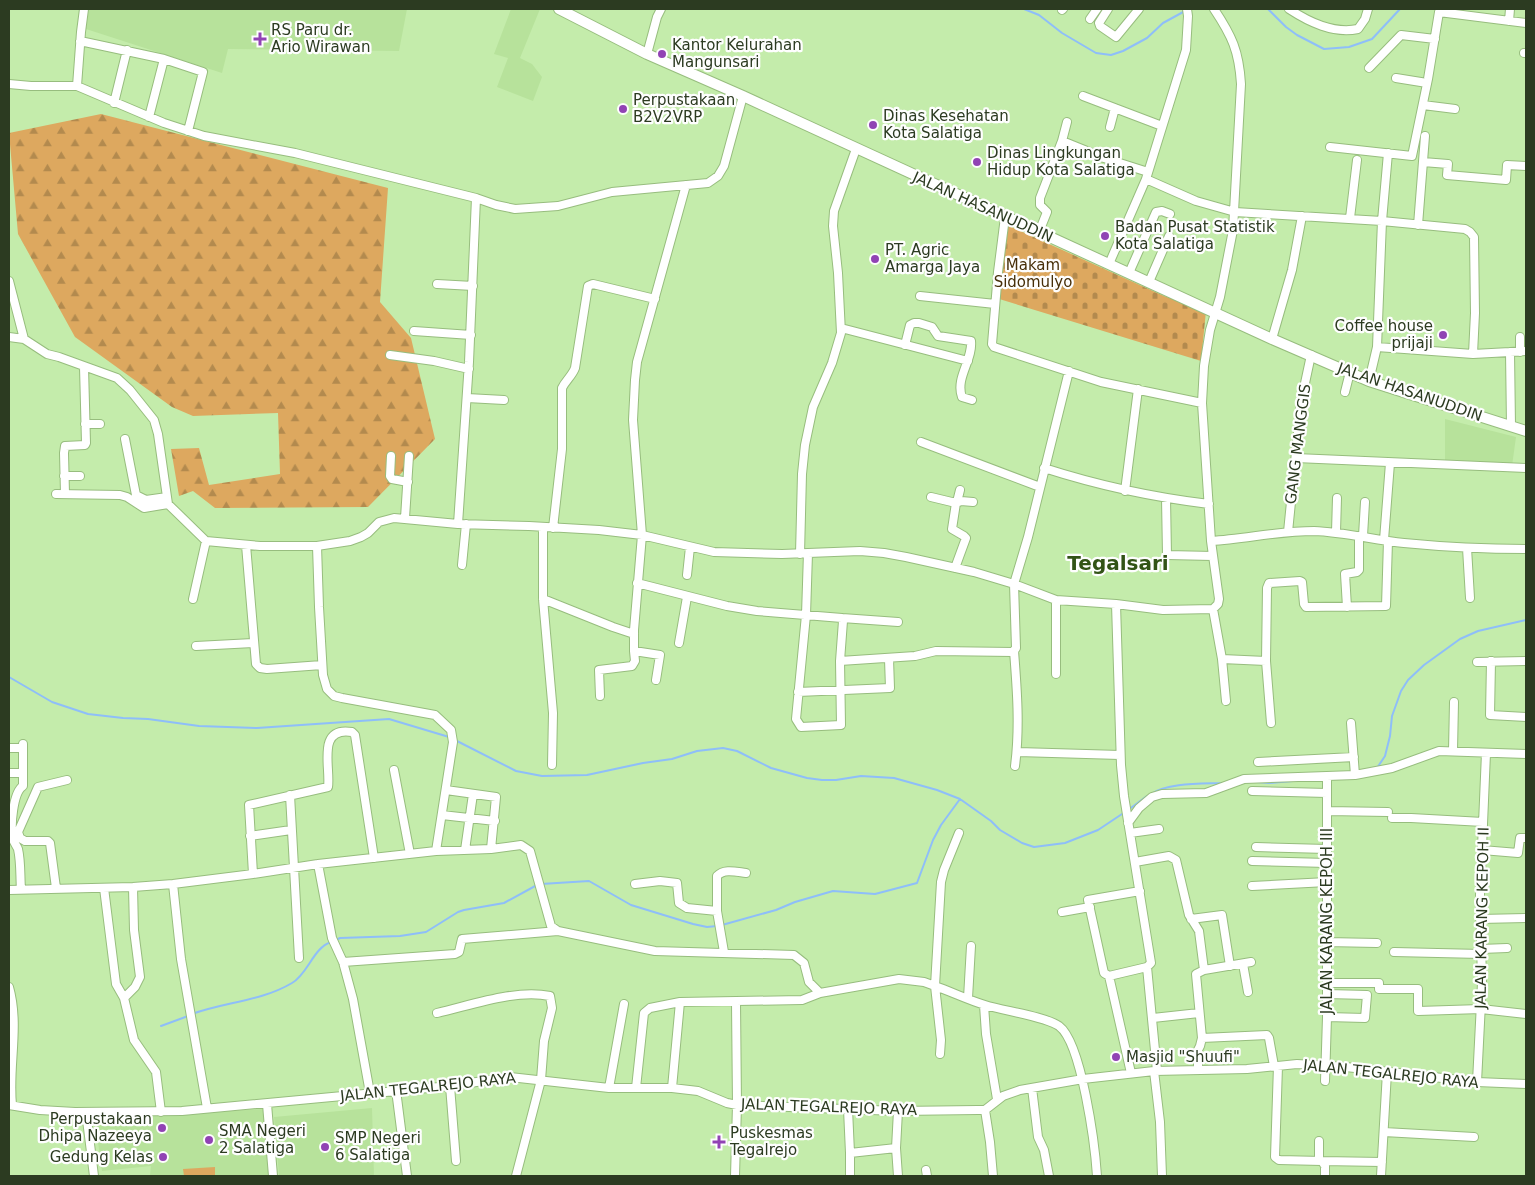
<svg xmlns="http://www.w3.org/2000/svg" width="1535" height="1185" font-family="'DejaVu Sans',sans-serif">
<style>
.built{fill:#b7e29b}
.green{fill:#dda85f}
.forest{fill:url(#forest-firs)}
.cemetery{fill:url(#cemetery-stones)}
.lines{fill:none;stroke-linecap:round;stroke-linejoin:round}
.stream{stroke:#8ebef9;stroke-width:2}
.minor-casing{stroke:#97bd7e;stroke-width:10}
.major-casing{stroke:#97bd7e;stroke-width:12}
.minor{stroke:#fff;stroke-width:8}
.major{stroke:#fff;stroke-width:10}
.poi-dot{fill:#9143b4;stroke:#fefefe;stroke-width:2}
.labels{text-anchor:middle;stroke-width:4.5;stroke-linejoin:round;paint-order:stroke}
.poi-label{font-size:15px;fill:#2c3b21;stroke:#fefefe;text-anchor:start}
.street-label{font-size:15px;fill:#2c3b21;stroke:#fefefe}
.park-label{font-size:15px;fill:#472f09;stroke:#fefefe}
.district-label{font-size:20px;font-weight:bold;fill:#325316;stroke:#fefefe}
</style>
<defs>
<pattern id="forest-firs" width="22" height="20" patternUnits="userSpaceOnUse" patternTransform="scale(1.25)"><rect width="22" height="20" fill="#dda85f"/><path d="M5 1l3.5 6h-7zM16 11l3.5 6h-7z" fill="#b38a4e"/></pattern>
<pattern id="cemetery-stones" width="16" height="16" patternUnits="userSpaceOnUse" patternTransform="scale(1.25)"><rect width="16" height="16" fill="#dda85f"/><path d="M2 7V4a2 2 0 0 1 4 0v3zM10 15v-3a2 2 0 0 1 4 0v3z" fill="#b38a4e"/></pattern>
</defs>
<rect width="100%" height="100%" fill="#c4ecab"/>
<path class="built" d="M89,9H407L399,51L228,49L222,73L86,29Z
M511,9H540L520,58L532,64L542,77L533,101L497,87L508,58L494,54Z
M1445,419L1516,437L1512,466L1445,462Z
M372,1108L374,1176H279L274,1117Z
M263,1109L269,1176H150L151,1166L102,1171L95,1120L152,1115Z"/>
<path class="green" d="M215,1167V1176H184L183,1169Z"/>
<path class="forest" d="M101,114L388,188L380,302L411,338L435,439L368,507L215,508L193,491L179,496L171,449L199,448L209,485L280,474L278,413L193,416L172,407L75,337L18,234L9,133Z"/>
<path class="cemetery" d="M1005,224L1164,296L1206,311L1201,361L996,298Z"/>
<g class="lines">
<path class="stream" d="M1024,9L1039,15L1062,33L1096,53L1111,55L1123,51L1147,38L1163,23L1185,11
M1268,9L1286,27L1297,35L1324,49L1349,47L1372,39L1400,9
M9,677L52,702L88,714L123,718L148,719L199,726L257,728L389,719L449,737
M455,740L516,771L542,776L587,775L643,763L672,759L697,751L723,748L737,751L771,768L807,778L822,780H836L861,776L894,778L937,790L960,799L991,821L1000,830L1022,843L1034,847L1065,843L1098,830L1125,812
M1377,768L1385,756L1390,736L1392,716L1401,691L1408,680L1424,665L1460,639L1478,631L1526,620
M1257,782L1269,783L1304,780
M1151,794C1168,782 1204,784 1224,783
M1128,810L1147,796
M541,884L589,881L631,905L693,924L707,927L717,926
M722,925L776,910L795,902L833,891L875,894L917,883L933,840L941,825L960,799
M336,940L340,938L400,936L426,932L458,912L464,910L504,903L537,885
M192,1014C225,1002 262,1001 292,983C308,974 313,948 331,942
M161,1026L188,1016"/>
<defs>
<path id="minor" d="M1108,9L1099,23L1100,26L1116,37L1139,9
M1289,9C1309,22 1333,34 1358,29L1365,19L1368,9
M1062,10L1063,9
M1090,19L1097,9
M1509,21L1510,9
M80,41L164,59L203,72L188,131
M1524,53H1526
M647,54L657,17L661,9
M1369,68L1401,35L1435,39
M1396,78L1427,83
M9,84L31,86H77L164,123L204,136L295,153L476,198L496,205L515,209L558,206L612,192L708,183L718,176L724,166L743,96
M77,86L81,32L84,9
M1083,96L1162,126
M114,103L127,50
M1423,105L1455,109
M149,117L164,59
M1110,127L1115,108
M1062,141L1104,158L1148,172
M1330,147L1412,156L1428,79L1439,12L1526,23
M1388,153L1382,221L1465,229L1470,232L1474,237L1475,313L1473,354
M1423,162L1448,164L1447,175L1506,180L1507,165L1526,166
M1146,179L1186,50L1188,16L1187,9
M1005,217L998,272L992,344L994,347L1101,382L1202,403
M1350,218L1357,160
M1418,225L1425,136
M1039,232L1047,212L1040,205V198L1062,141L1067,122
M1109,264L1146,179L1196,201L1235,212L1382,221L1377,347L1473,354L1510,352L1511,426
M1129,273L1156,212L1162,211L1170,214
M9,281L24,339L47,354L59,357L117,378L130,390L154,420L158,434L168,504L206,541L260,546H317L350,541L361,537L368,533L379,522L394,518L458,524L529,526L599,530L642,535L714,552L782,554L860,551L884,553L906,557L974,572L1014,584L1056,600L1116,604L1163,610L1213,609L1218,604L1219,599L1211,541L1202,403L1204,366L1210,330L1220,297L1233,230L1241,84C1239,51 1232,36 1214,9
M1149,282L1169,236
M437,284L473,286
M920,296L995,304
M841,328L968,361
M414,331L471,335
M9,337L24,339
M1520,337V352
M1272,339L1292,270L1302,216
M905,345L910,325L914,323H919L932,327L938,336L971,341C973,360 955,378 962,397L972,400
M1510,352L1526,351
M390,355L434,361L469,369
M1369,381L1377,347
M1345,392L1350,372
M467,398L504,400
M85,424H100
M125,439L136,495L146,500L167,497
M921,442L1040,487
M391,456L390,476L392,479L408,482
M1296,458L1526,468
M1044,468C1100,486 1151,497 1209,504
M64,476H80
M1125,491L1138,389
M56,494L120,495L127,497L144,508L168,504
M65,494L64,453L65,446L85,445L86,443L84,367
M931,497L956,503
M1166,498L1167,555L1213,556
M957,502L960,490
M405,518L409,456
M458,524L469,362L476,198
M543,528V599L553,713L552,765
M553,528L562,449V388C566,380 572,376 575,368L588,286L593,284L655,299
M1288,532L1301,402L1311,355
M1336,532L1337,498
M1363,536L1365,502
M1384,540L1390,463
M1211,541C1245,539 1279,531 1314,531C1344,532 1374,540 1404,543C1445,547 1486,549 1526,549
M246,545L256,664L260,668L267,669L322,665
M317,546L319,607L323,675L327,689L334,696L342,698L435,715L451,730L453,742L436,851
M1467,548L1470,598
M808,553L806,615L796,719L801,727L841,725L840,661L915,656L936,651L1013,652L1016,648L1014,584L1028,537L1069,371
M800,554L802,474L805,445L813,407L832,363L841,333L838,273L833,226L834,211L856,149
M462,565L466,524
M955,568L966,538L964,536L952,529L956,503L961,501L973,502
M687,575L690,547
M637,583L727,606L757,611L842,618L843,621L840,661
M193,599L206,541
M543,599L613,627L634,634
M1056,600V674
M1116,604L1121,765L1124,796L1151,963L1147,967L1109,976L1131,1073
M1347,607L1345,574L1357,572L1359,570V536
M1213,609L1222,659L1266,661L1271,723
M842,618L898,622
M679,643L687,597
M196,646L253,643
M1014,651C1017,689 1020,728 1015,766
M1222,659L1226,701
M1266,661L1267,588L1269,583L1300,581L1302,582L1304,604L1306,607L1386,606L1388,541
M1491,661L1490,715L1526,717
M1477,662L1526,661
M656,680L660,655L634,651V630L642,535L633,420L635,380L637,362L686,185
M798,692L890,688L889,659
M600,696L599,670L632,666L635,661L634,651
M1351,723L1355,775
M9,748H23
M1453,751L1454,702
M1018,752L1120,755
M1258,762L1354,757
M394,770L410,854
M9,773H23
M446,790L496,797L491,849
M1252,791L1327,793
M290,795L299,958
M1327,811L1388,812
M442,815L495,821
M1392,818H1411L1483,822
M1128,823L1139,808L1152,797L1162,794L1206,793L1244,779L1355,775L1392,768L1439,751L1526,754
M959,833L944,870L941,882L935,986C952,992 968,1000 985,1005C1004,1011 1044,1016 1059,1026C1082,1043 1095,1146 1097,1176
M1130,833L1159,829
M250,836L291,830
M1256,847L1327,849
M465,850L473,794
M1482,850L1518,853L1520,838H1526
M1252,861L1327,863
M1135,862L1169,856L1176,860L1189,915L1199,931L1204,970
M318,864L332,938L343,962L353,999L370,1093
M253,874L249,805L328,787C331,768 316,726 352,732L355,735L374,858
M173,884L181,959L207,1108
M635,884L660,881L677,883L679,903L687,908L717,911
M1252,886L1327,882
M133,887L134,930L140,977L135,987L124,998L134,1040L156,1072L161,1112
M56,888L50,843L48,841H25L20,838L18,832L38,787L67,780
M104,888L116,984L124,998
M21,889C20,877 21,862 18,849C17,846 14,843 13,839C10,827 13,792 23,786V744
M9,890L133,887L173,884L253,874L318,864L436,851L491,849L521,845L530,851L551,926L558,931L655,951L794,955L804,963L809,982L820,993L899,979L924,982L935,986L941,1040L940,1054
M1062,912L1090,907
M1191,919L1222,915L1230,966
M1480,919L1526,918
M1326,942L1377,943
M1481,949L1507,948
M724,952L717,911V876C724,868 737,872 746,873
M1394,952L1481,954
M343,962L455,954L459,952L462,939L558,931
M1243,964L1248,992
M1147,967L1157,1071
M1109,976L1104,973L1088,900L1140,891
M1327,983H1379V989H1418V1011L1481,1009L1526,1014
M9,987C20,1026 8,1066 12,1105
M1327,994L1367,995L1365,1018L1327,1017
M968,998L971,946
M984,1005L986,1034L997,1099
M437,1013C472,1005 515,989 550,996L552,1008L544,1041L541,1080L516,1176
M1153,1018L1199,1013
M1202,1038L1267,1035L1269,1038L1274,1066
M1278,1066L1275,1157L1279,1160L1322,1161L1325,1166V1176
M1198,1070V1050L1200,1046L1202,1038L1196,974L1204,970L1251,962
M1154,1071L1160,1122L1162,1176
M1325,1081L1327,1017V776
M1477,1082L1482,983L1480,895L1486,753
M450,1086L456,1161
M609,1088L624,1004
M636,1088L644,1013L650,1008L680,1002L802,1000L820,993
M672,1088L680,1002
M1032,1088L1038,1137L1044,1150L1049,1176
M396,1090L407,1176
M267,1104L273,1176
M9,1105L40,1110L75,1112L182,1111L450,1086L510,1077L609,1088H672L698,1091L727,1103L737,1105L898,1111L978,1110H985L1003,1096L1020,1090L1083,1079L1154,1071L1247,1069L1297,1064L1346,1067L1477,1082L1526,1084
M848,1109L850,1153
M985,1110L990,1142L993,1176
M86,1112L94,1176
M1384,1132L1474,1137
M896,1148L898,1176
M1319,1160V1141
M1322,1161L1382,1162
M926,1170L927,1176
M735,1176L737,1105L736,1002
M850,1176V1153L896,1148L898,1111
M1381,1176L1387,1072"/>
<path id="major" d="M559,9L647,54L743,96L1272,339L1369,381L1526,431"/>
</defs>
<use href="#minor" class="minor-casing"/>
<use href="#major" class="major-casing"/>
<use href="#minor" class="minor"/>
<use href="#major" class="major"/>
</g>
<g class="poi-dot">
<path d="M257.5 31.5h5v5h5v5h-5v5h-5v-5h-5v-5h5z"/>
<circle cx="662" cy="54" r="5"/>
<circle cx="623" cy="109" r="5"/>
<circle cx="873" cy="125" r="5"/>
<circle cx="977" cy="162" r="5"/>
<circle cx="1105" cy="236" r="5"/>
<circle cx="875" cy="259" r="5"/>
<circle cx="1443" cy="335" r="5"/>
<circle cx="1116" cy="1057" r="5"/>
<circle cx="162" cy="1128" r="5"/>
<circle cx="209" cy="1140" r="5"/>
<path d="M716.5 1134.5h5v5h5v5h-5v5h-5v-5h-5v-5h5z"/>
<circle cx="325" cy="1147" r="5"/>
<circle cx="163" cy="1157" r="5"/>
</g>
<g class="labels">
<g class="poi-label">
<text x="271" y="35">RS Paru dr.<tspan x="271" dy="17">Ario Wirawan</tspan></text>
<text x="672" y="50">Kantor Kelurahan<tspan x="672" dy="17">Mangunsari</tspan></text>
<text x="633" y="105">Perpustakaan<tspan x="633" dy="17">B2V2VRP</tspan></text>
<text x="883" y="121">Dinas Kesehatan<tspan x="883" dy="17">Kota Salatiga</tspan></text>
<text x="987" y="158">Dinas Lingkungan<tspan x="987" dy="17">Hidup Kota Salatiga</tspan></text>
<text x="1115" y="232">Badan Pusat Statistik<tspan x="1115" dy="17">Kota Salatiga</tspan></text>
<text x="885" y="255">PT. Agric<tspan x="885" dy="17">Amarga Jaya</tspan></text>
<text x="1433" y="331" text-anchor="end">Coffee house<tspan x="1433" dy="17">prijaji</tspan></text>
<text x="1126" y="1062">Masjid "Shuufi"</text>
<text x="152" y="1124" text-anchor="end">Perpustakaan<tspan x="152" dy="17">Dhipa Nazeeya</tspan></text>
<text x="219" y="1136">SMA Negeri<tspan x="219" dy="17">2 Salatiga</tspan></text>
<text x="730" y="1138">Puskesmas<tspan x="730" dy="17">Tegalrejo</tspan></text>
<text x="335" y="1143">SMP Negeri<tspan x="335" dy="17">6 Salatiga</tspan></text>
<text x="153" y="1162" text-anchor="end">Gedung Kelas</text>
</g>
<g class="street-label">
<text transform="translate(983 207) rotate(24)" y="5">JALAN HASANUDDIN</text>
<text transform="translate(1410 392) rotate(19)" y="5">JALAN HASANUDDIN</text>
<text transform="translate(1298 444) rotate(-83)" y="5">GANG MANGGIS</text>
<text transform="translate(1482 918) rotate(-89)" y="5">JALAN KARANG KEPOH II</text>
<text transform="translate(1327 921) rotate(-90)" y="5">JALAN KARANG KEPOH III</text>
<text transform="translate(1391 1074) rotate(6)" y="5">JALAN TEGALREJO RAYA</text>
<text transform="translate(428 1087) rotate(-6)" y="5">JALAN TEGALREJO RAYA</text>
<text transform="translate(829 1107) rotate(2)" y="5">JALAN TEGALREJO RAYA</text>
</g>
<g class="park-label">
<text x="1033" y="270">Makam<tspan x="1033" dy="17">Sidomulyo</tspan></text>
</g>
<g class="district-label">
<text x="1118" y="570">Tegalsari</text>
</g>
</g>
<rect width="1535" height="1185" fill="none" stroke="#2c3b21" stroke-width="20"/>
</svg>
